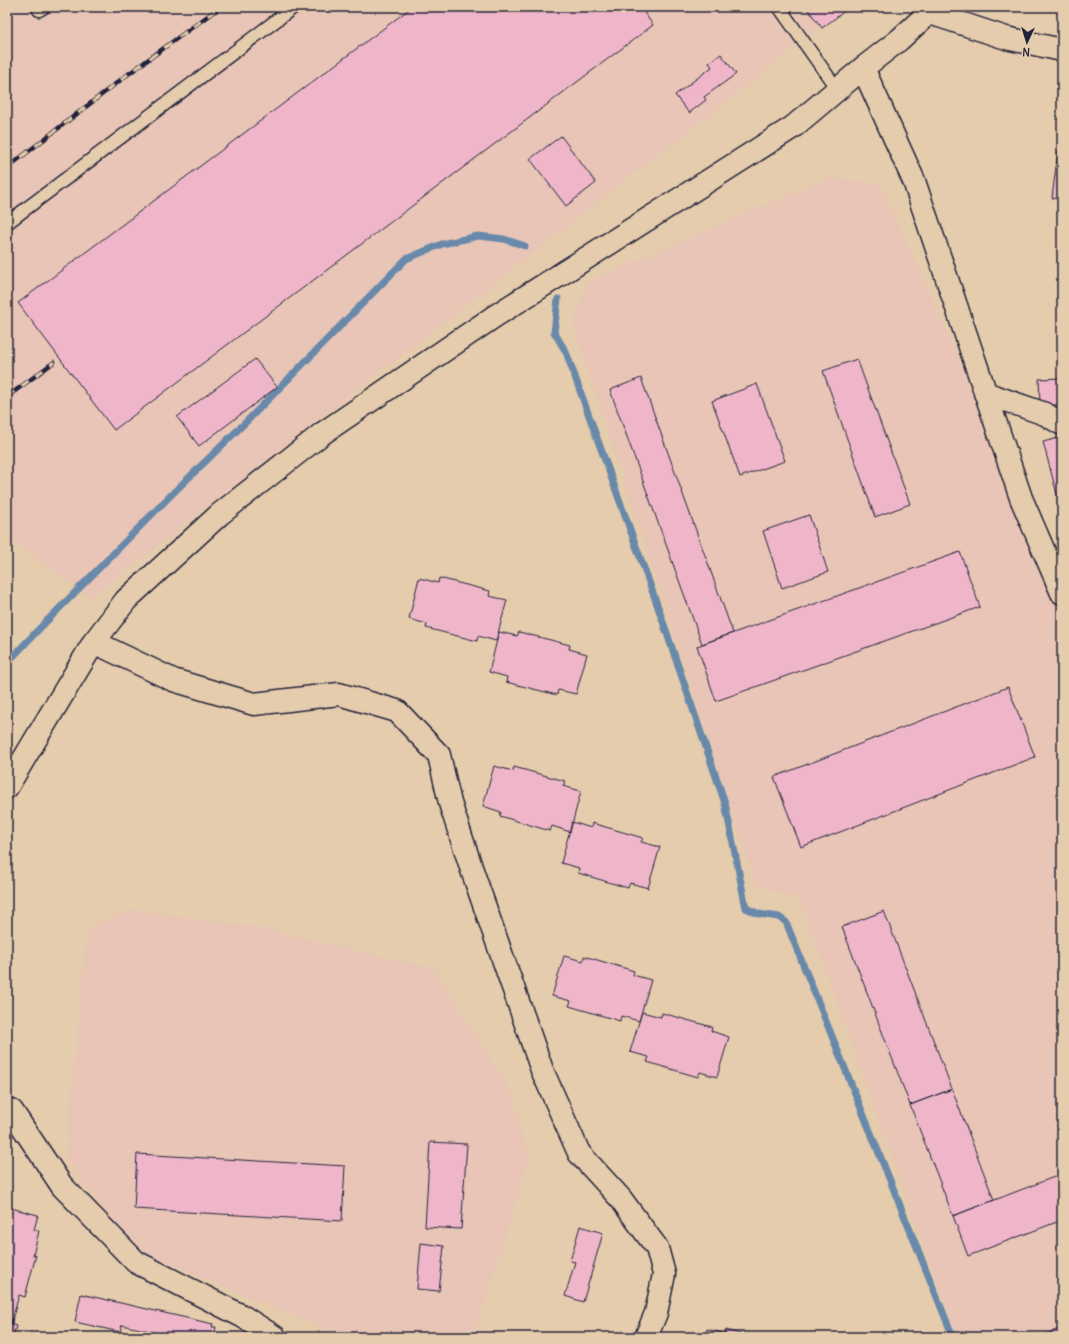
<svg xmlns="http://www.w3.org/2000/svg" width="1069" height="1344" font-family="Delius,sans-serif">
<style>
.built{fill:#e8c5b6}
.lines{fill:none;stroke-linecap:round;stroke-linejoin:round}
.stream{stroke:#6789aa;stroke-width:7}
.building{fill:#efb6ca;stroke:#22223b}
.service-casing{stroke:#22223b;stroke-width:15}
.minor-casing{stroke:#22223b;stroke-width:25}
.tertiary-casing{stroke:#22223b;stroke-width:25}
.service{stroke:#e5ccad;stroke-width:12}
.minor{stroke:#e5ccad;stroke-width:22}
.tertiary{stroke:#e5ccad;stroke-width:22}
.rail-casing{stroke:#22223b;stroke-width:4.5}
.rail{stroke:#e5ccad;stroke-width:3;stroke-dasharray:9;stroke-linecap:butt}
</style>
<rect width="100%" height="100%" fill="#e5ccad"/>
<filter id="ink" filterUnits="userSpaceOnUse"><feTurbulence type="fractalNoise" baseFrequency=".025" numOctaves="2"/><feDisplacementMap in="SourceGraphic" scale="8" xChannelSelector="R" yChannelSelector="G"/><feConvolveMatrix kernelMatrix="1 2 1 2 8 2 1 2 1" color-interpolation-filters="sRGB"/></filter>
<g filter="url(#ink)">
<path class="built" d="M7,7H847L91,598L7,537Z
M828,178L879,183L1062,582V1337H956L800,899L756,885L573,325L587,282Z
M132,909L264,929L435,969L511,1092L529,1159L474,1337H350L296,1317L145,1254L120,1230L65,1160L87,928Z"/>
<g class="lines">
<path class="stream" d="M558,299L554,332L566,352L658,607L725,803L746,908L759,914L779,917L786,922L953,1337
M7,663L38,630L172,494L248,420L406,259L442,244L478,236L504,239L525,246"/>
</g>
<path class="building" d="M412,7H640L653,25L114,430L18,303Z
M806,7H850L822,28Z
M721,54L736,74L704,97L706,100L689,113L675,95L712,67L709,63Z
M561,136L596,183L566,206L530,159Z
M1058,151L1062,152V199L1052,198Z
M255,359L277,387L199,446L177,417Z
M857,359L910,504L875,517L823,371Z
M641,378L733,633L702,644L610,390Z
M1062,378V405H1040L1039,379Z
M757,384L785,461L740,477L712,401Z
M1062,437V513L1043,442Z
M809,515L828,572L782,588L763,531Z
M960,552L980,607L716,701L697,646Z
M419,578L438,583L439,578L490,591L489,596L507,600L496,641L478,636L477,641L426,628L427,624L409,619Z
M499,632L517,636L519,632L570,645L569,649L587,654L576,694L558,690L557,695L506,682L507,677L489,672Z
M1008,687L1035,757L801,847L774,777Z
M494,766L513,771L514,767L565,781L563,786L581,791L570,832L552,826L550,831L500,816L501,812L483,806Z
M572,822L591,828L592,823L643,838L641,842L660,847L648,888L630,883L628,888L578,873L579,868L561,863Z
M884,911L952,1089L910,1105L842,927Z
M564,956L583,961L584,956L634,971L633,975L651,980L639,1021L621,1016L620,1021L569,1006L571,1001L552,996Z
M642,1012L661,1017L662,1013L712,1027L711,1031L729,1037L717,1077L700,1072L698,1077L647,1062L649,1057L630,1052Z
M952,1089L994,1200L953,1216L910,1105Z
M430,1142L467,1144L461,1229L425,1227Z
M137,1154L345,1166L342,1221L134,1209Z
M1062,1174V1220L968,1256L953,1216Z
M7,1207L38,1215L34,1230L39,1231L33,1255H36L25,1297L19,1295L11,1324L16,1326L13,1337H7Z
M580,1226L603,1233L583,1302L565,1296L575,1262L570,1261Z
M421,1243L444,1246L439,1291L417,1289Z
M81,1294L213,1324L212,1327H216L214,1337H176L122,1325L120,1332L75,1322Z
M1062,1328V1337H1038Z
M707,1329L725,1334L726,1330L751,1337H705Z"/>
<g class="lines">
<defs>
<path id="service" d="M779,7L837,89
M39,10L44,7
M7,223L294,7"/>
<path id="minor" d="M930,13L1006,38L1062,50
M863,68L914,181L1021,498L1062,593
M985,393L1045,414L1062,424
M94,642L173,680L254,704L339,694L397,711L439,755L450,803L473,873L542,1070L579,1153L621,1199L657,1248L664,1274L656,1313L646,1337
M7,1109L12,1111L62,1186L136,1262L242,1316L275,1337"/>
<path id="tertiary" d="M7,787L94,642L126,600L220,514L323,433L495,316L793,127L863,68L899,40L935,7"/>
</defs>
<use href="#service" class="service-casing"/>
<use href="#minor" class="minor-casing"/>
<use href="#tertiary" class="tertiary-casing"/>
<use href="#service" class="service"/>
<use href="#minor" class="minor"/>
<use href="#tertiary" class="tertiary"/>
<defs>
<path id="rail" d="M7,168L127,75L220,7
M7,397L54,362"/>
</defs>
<use href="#rail" class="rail-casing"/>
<use href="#rail" class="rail"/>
</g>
</g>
<rect width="1069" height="1344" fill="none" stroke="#e5ccad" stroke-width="24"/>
<rect x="12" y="12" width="1045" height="1320" fill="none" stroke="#22223b" stroke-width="1.5" filter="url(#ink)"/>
<g transform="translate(1027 42) rotate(184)" stroke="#e5ccad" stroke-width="3" paint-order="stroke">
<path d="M0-3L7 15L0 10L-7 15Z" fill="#22223b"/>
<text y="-6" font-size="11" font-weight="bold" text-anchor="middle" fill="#22223b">N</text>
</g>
</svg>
